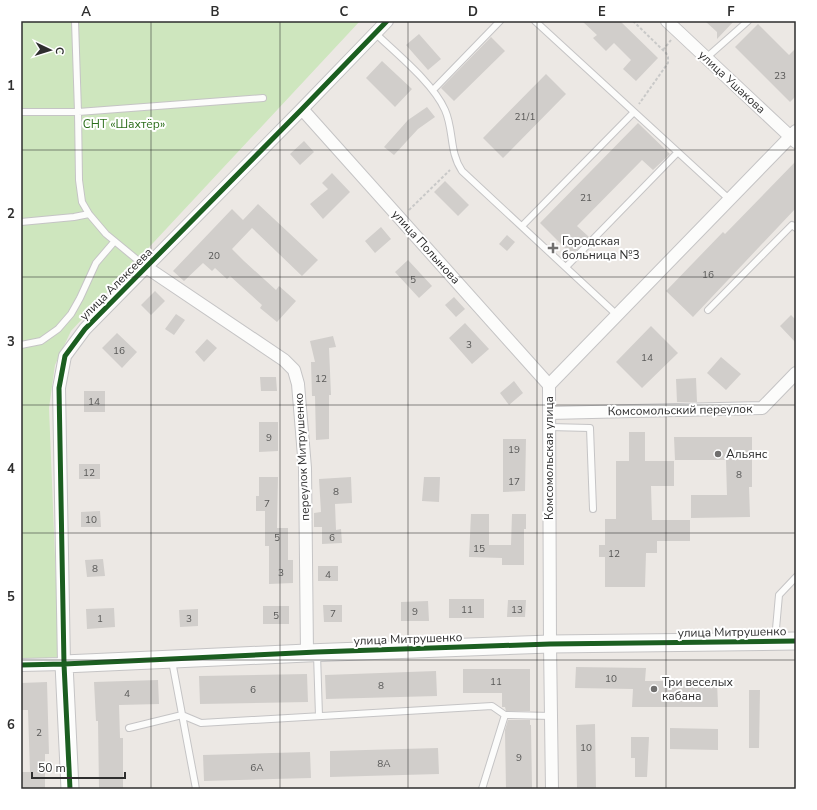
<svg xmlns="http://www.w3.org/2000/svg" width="817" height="810" font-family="'Nunito Sans',sans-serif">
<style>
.green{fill:#cee6be}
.building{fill:#d1cecb}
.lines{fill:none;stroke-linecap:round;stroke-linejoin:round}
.lane-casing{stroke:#c5c4c5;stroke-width:8}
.street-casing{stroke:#c5c4c5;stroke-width:14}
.secondary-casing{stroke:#c5c4c5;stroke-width:19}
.path{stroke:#c9c9c8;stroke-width:2;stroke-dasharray:3 2;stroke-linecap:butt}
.lane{stroke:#fcfcfb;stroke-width:6}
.street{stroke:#fcfcfb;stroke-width:12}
.secondary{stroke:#fcfcfb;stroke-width:17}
.cycleway-casing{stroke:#fff;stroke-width:8}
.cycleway{stroke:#1b5e20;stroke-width:5}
.grid{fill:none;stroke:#2e2e2e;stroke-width:1;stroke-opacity:0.55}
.poi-dot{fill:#706f6e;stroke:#fff;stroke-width:1.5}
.labels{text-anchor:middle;stroke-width:4;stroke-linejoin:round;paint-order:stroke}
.number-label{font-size:10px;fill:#585857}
.street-label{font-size:12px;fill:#2e2e2e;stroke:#fff}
.park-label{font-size:12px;fill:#2c6e1b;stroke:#fff}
.poi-label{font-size:12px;fill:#2e2e2e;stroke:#fff;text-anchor:start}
.neatline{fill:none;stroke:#2e2e2e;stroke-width:1.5}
.grid-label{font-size:13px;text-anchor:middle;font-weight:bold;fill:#2e2e2e}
</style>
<rect width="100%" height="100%" fill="#ece8e4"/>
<path class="green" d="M21,21H360L71,331L55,365L49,408L59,657L21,660Z"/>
<path class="building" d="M582,21H620L658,58L636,81L623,69L631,60L614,43L606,51L593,38L597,35Z
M705,21H734L717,39V32Z
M758,24L789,55L796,48V96L790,102L735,47Z
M419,34L441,59L428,70L406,45Z
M491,37L505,51L454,101L441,88Z
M382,61L412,89L395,107L366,78Z
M546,74L566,94L503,158L483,138Z
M427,107L435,117L418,129L394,155L384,147L408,120Z
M638,123L670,154L653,170L642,160L577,226L589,237L572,255L540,223Z
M304,141L314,152L300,165L290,154Z
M796,161V208L693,317L666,291L723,232L725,234Z
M332,173L350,192L323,219L310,204L328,189L322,183Z
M445,181L469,205L458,216L434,192Z
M258,204L318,260L302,276L252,228L232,249L244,261L276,290L279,286L296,301L277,322L260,308L262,305L230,276L227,279L215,268L212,271L203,263L184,281L173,271L232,209L243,220Z
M381,227L391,239L375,253L365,241Z
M507,235L515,242L507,251L499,244Z
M408,260L432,286L419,298L395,272Z
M155,291L165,301L151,315L141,305Z
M454,297L465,309L456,317L445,305Z
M176,314L185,320L174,335L165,329Z
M791,315L796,320V343L780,326Z
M465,323L489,349L472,364L449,338Z
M651,326L678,353L642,388L616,362Z
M117,333L137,352L122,368L102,348Z
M333,336L336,347L329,348L331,395H329V439L316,440L315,396H312L311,362H315L310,341Z
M207,339L217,348L204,362L195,352Z
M721,357L741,374L726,390L707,373Z
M260,377H276L277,391H261Z
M696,378L697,402H677L676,379Z
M514,381L523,393L509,405L500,393Z
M84,391H105V412H84Z
M259,422H278V451L259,452Z
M629,432H645V461H674V486H651L652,520H690V541H657V553H646L645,587H605V557H599V545H605V519H616V461H629Z
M674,437H752V487H749L750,517L691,518V495H727L726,460H675Z
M503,439H526L525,491L503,492Z
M79,464H100V479H79Z
M259,477H278L277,528H288V560H293V583L269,584V546H265V511H256V496H259Z
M351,477L352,503L335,504L336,530L341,529L342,543L322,544V527H314V513L321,512L319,479Z
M424,477H440L439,502L422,501Z
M100,511L101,527H81V512Z
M471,514H489V545H511L512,514H526V529H524V565H502V558L469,557Z
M103,559L105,576L87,577L85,560Z
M318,566H338V581H318Z
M449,599H484V618H449Z
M508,600H526L525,617H507Z
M428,601L429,621H401V602Z
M323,605H342V622H324Z
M263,606H289V624H263Z
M114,608L115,627L87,629L86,609Z
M198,609V626L180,627L179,610Z
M576,667L646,668L645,681H717L718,707H632L633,689L575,688Z
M463,669H530V711H506L505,707H502V693H463Z
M436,671L437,696L326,699L325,675Z
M307,674L308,702L200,704L199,676Z
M158,680L159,704L119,705L120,738H123V789H99L98,721H96L94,682Z
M47,682L49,754H45V789H21V772H30L28,710H21V683Z
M749,690H760L759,748H749Z
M508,720H530V725H531L532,789H506L505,730Z
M595,724L596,789H577L576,725Z
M670,728L718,729V750L670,749Z
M631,737H649L647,777H635V758H631Z
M438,748L439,774L330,777V751Z
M310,752L311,778L204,781L203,755Z"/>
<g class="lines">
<defs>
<path id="lane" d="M75,21L78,112L79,180L82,202L89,214L106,234L146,267
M535,21L730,200
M375,33C397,54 433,83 445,110C454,130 449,152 462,171L617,315
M706,58L748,21
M433,90L500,21
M21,112H78L263,98
M21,222L74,217L89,214
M522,226L634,112
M566,267L678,152
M708,310L792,225L796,228
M21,345L41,341L58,329L71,314L80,298L96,263L114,242
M549,427L590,428L593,509
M775,640L779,595L796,577
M317,654L319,716
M172,661L196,789
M129,728L182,715L201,723L492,706L505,715L551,716
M482,789L505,715"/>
<path id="street" d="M667,21L796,142
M302,109L549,385
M146,267L284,360L294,370L298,384L305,468L307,653
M549,413L762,408L796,373
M21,665L64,664L59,388L65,356L85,329L302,109L387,21
M552,789L550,644L549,385L796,131"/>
<path id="secondary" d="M70,789L64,664L307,653L550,644L796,641"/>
</defs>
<use href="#lane" class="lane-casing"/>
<use href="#street" class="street-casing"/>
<use href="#secondary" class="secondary-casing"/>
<path class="path" d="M633,21L666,53L668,57V63L639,104
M663,50L671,40
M409,210L450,170"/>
<use href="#lane" class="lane"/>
<use href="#street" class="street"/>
<use href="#secondary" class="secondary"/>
<defs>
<path id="cycleway" d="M21,665L64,664L317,652L550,644L796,641
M70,789L64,664L59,388L65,356L85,329L302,109L387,21"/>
</defs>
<use href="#cycleway" class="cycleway-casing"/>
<use href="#cycleway" class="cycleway"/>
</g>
<path class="grid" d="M151,21V789M280,21V789M408,21V789M537,21V789M666,21V789M21,150H796M21,277H796M21,405H796M21,533H796M21,660H796"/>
<g class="poi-dot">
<path d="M551 242h4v4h4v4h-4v4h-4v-4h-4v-4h4z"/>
<circle cx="718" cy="454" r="4"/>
<circle cx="654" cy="689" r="4"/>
</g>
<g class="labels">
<g class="number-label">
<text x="780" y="79">23</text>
<text x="525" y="120">21/1</text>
<text x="586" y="201">21</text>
<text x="214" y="259">20</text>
<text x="708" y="278">16</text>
<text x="413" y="283">5</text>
<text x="469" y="348">3</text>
<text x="119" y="354">16</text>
<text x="647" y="361">14</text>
<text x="321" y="382">12</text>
<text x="94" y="405">14</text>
<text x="269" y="441">9</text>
<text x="514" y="453">19</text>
<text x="89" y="476">12</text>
<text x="739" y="478">8</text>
<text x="514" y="485">17</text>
<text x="336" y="495">8</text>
<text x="267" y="507">7</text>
<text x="91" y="523">10</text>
<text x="277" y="541">5</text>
<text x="332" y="541">6</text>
<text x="479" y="552">15</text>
<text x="614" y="557">12</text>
<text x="95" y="572">8</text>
<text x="281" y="576">3</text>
<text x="328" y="578">4</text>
<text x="467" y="613">11</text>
<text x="517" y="613">13</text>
<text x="415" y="615">9</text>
<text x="333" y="617">7</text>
<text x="276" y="619">5</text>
<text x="100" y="622">1</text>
<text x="189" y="622">3</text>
<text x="611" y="682">10</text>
<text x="496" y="685">11</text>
<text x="381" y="689">8</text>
<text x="253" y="693">6</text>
<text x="127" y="697">4</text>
<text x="39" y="736">2</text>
<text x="586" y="751">10</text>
<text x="519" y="761">9</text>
<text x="384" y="767">8А</text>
<text x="257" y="771">6А</text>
</g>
<g class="street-label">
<text transform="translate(732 82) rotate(43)" y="4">улица Ушакова</text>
<text transform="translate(426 247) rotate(48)" y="4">улица Полынова</text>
<text transform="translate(116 284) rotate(-45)" y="4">улица Алексеева</text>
<text transform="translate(680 410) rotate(-1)" y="4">Комсомольский переулок</text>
<text transform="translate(302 457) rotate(-93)" y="4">переулок Митрушенко</text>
<text transform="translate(549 458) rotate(-90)" y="4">Комсомольская улица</text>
<text transform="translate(732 632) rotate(-1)" y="4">улица Митрушенко</text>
<text transform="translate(408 639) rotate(-2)" y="4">улица Митрушенко</text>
</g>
<g class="park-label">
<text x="124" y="128">СНТ «Шахтёр»</text>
</g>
<g class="poi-label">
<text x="562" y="245">Городская<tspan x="562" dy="14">больница №3</tspan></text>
<text x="726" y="458">Альянс</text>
<text x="662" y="686">Три веселых<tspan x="662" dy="14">кабана</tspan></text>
</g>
</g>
<rect width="817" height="810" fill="none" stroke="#ffffff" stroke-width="44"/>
<g transform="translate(50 50) rotate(94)" stroke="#ffffff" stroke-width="3" paint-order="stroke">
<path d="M0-3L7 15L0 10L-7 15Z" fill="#2e2e2e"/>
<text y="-6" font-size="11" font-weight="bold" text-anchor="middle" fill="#2e2e2e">С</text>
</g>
<path d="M32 772v6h93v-6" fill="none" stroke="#2e2e2e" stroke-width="2"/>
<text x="38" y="772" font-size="12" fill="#2e2e2e" stroke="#ffffff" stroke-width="3" paint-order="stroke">50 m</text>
<rect x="22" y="22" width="773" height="766" class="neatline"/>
<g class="grid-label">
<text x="86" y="16">A</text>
<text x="215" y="16">B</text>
<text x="344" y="16">C</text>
<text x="473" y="16">D</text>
<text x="602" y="16">E</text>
<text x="731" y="16">F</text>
<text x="11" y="90">1</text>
<text x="11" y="218">2</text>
<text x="11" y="346">3</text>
<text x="11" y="473">4</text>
<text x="11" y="601">5</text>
<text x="11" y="729">6</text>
</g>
</svg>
